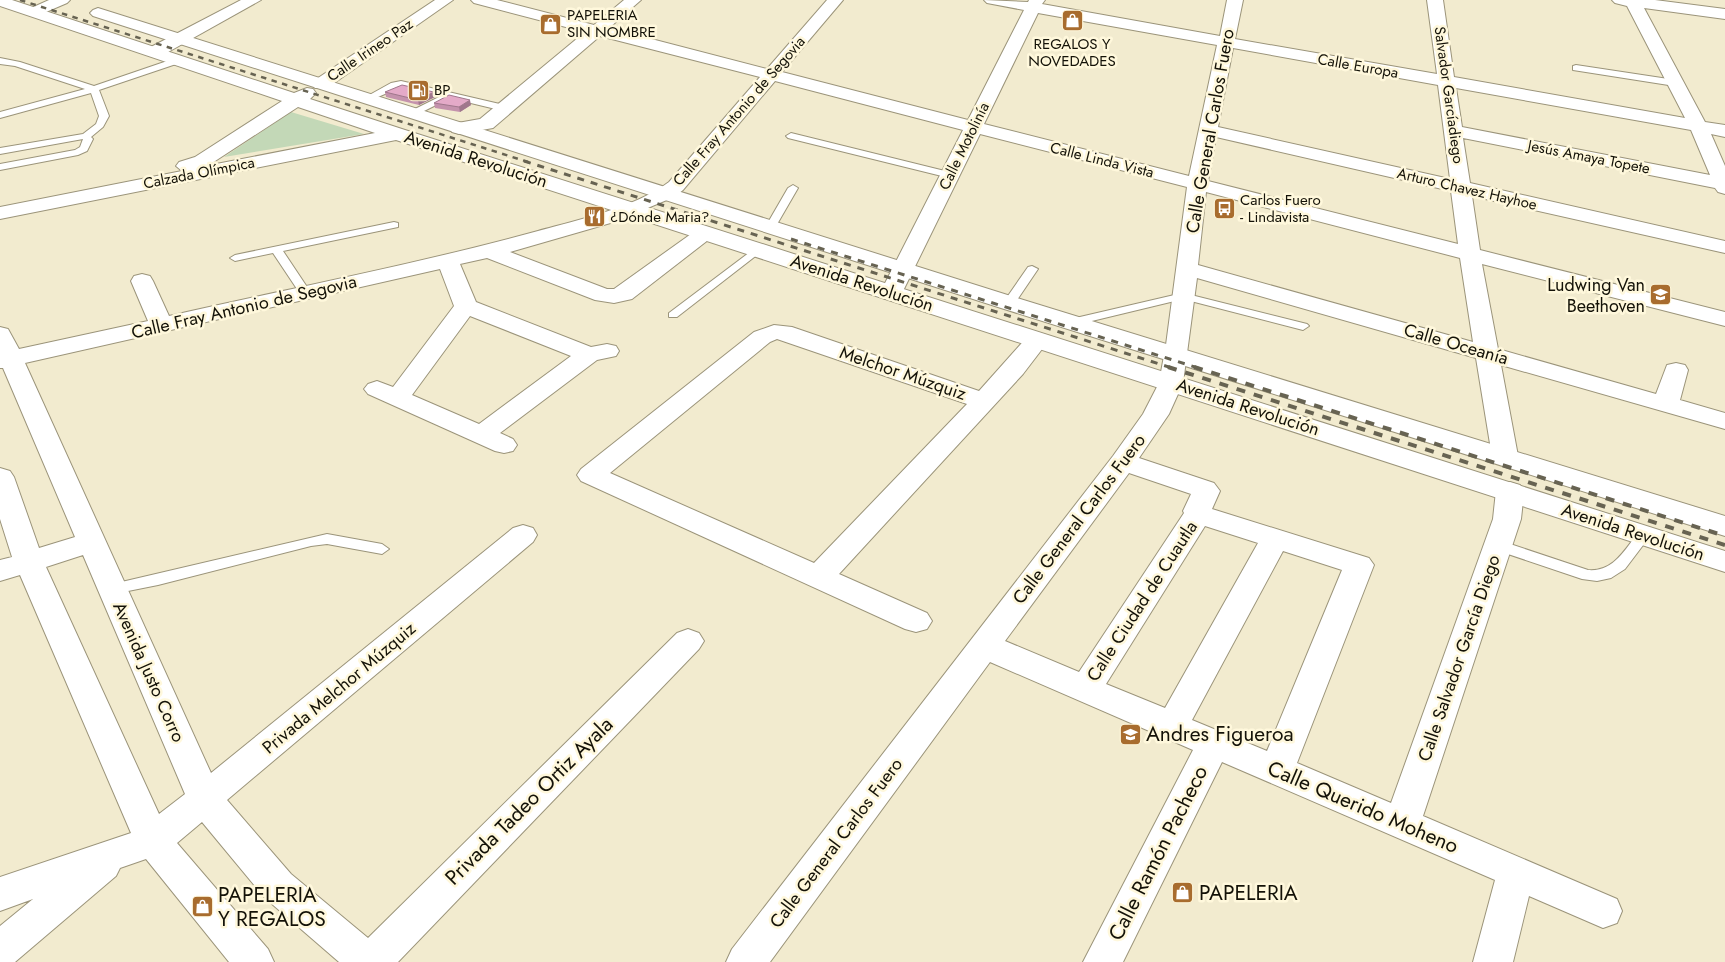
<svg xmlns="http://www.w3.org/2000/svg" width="1725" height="962" font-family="Jost,sans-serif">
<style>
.green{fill:#c3d8b7}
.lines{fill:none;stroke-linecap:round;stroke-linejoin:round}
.lane-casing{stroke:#9b947a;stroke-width:2}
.street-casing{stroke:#9b947a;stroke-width:2}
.secondary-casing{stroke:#9b947a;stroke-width:2}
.primary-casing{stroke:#9b947a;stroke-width:2}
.lane{fill:#fff;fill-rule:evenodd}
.street{fill:#fff;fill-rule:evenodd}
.secondary{fill:#fff;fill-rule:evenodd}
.primary{fill:#fff;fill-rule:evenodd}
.rail-far2{stroke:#676352;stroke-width:2.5;stroke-dasharray:5.5 5.5;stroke-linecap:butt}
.rail-far1{stroke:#676352;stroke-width:3;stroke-dasharray:7 7;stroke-linecap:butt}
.rail{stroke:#676352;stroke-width:4;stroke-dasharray:9 9;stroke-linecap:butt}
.wall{fill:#c492ac}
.shaded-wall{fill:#a0778c}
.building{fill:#e4aac8;stroke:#a0778c}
.labels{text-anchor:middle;stroke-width:5;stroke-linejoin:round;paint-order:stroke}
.far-poi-label{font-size:15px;fill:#141208;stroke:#fff8dc;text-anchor:start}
.far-street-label{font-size:15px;fill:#141208;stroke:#fff8dc}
.street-label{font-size:18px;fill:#141208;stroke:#fff8dc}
.poi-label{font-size:18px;fill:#141208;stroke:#fff8dc;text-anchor:end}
.near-poi-label{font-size:21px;fill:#141208;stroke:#fff8dc;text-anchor:start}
.near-street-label{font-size:21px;fill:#141208;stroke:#fff8dc}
</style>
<rect width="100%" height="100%" fill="#f2ebcf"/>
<path class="green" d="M291,112L364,134L224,157Z"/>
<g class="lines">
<defs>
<path id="lane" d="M179,57L183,60L182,62L99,90L109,116L103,127L91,137L93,139L87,151L78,155L0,170V164L75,150L80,147L83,139L0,154V148L83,134L96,124L99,116L91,93L0,118V112L85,89L15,66L0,64V58L20,62L94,86Z
M1576,65L1675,80L1679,83L1675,86L1573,70V66Z
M401,81L504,105L508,108L504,111L450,98L414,116L411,115V111L441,96L401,87L371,100L364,98L391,83Z
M791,133L953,173L955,175L950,178L788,138L786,136Z
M793,185L798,188L776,226L771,229L767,228L766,226L788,188Z
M394,222L398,223V227L283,251L311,293L305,296L301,295L273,253L235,261L230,258L235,255Z
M758,246L763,249L762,251L677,317H669V313Z
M1032,266L1038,269L1015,303L1009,306L1005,305L1003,303L1028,267Z
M1183,293L1307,324L1309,326L1303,330L1183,299L1071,326L1065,322L1067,320Z
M1643,531L1650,536L1625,569L1611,578L1597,581L1582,579L1493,549L1491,545L1498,540L1588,570C1613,572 1624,551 1638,533Z
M327,534L382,544L389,549L382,554L327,544L311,546L158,585L113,594L108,593L105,589L108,585L113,584Z"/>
<path id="street" d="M49,0H70L67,3L39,15H29L26,12L29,9Z
M471,0H497L594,25L624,0H641L609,28L767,69L827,0H843L782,72L968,120L1024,10L987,3L984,0L1028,2L1029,0H1045L1042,4L1220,36L1227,0H1243L1235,39L1437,74L1427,0H1443L1454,77L1685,118L1627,6L1615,3L1612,0H1655L1725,9V19L1644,8L1705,122L1725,125V137L1711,134L1725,166V194L1718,192L1715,188L1463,138L1470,183L1725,241V253L1472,196L1480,250L1725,312V326L1482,264L1498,349L1656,394L1667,365L1676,363L1685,365L1688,370L1680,400L1725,413V429L1501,365L1518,456L1514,462L1505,464L1496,462L1492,456L1476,358L1197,278L1183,383L1169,414L1139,458L1214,483L1220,491L1212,509L1369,558L1374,565L1297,763L1391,803L1493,519L1496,491L1500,485L1510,482L1520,485L1524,491L1521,519L1423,816L1617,899L1622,911L1617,923L1603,928L1529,896L1513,962H1473L1495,880L1222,762L1123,962H1083L1193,750L990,662L770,962H726L732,949L1113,456L1143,414L1159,383L1166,345L1187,187L980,134L902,293L899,298L891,300L883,298L880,293L963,130L775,81L683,190L674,197L614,222L510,252L607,289H614L698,229L705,227L712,229L716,233L712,237L632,299L614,303L595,300L487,258L460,264L476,302L591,347L607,344L616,346L619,351L616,356L597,360L500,433L513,439L517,445L513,451L504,453L495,451L368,394L364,389L368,384L377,381L393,387L454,306L440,269L25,363L211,773L513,528L523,525L533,528L537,535L533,542L227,800L291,874L368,938L677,633L688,629L699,633L704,641L699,649L398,962H339L265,898L202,822L177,843L268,949L274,962H229L146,859L120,868L116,876L15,962H0V926L33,899L0,911V877L131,833L20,575L0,581V560L12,557L0,519V468L10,471L14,477L39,548L75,537L3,368H0V327L8,329L19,349L148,321L131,281L134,276L142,274L150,276L153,281L169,316C293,288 417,264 538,231C578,220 636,207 669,182L760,77L600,36L493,128L459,134L452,132L450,128L452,124L480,119L585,32L474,3ZM1038,13L1217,45L1189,176L984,124ZM1233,48L1438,85L1450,179L1218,127ZM1456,88L1691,130L1710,175L1462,127ZM1216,137L1451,191L1458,244L1208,181ZM1206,192L1460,258L1473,342L1198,265ZM470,316L571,356L479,424L412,395ZM1129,473L1191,494L1183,511L1184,513L1079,672L1005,641ZM1205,526L1258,543L1165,708L1106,684ZM1283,551L1342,570L1267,751L1192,720ZM83,555L185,794L159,814L46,567Z
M774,325L792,327L979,391L1029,335L1037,333L1045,335L1049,340L1023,374L839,574L927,613L932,621L927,629L916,632L905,629L581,481L577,475L581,469L754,332ZM777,339L967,404L814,563L610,473L770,342Z"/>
<path id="secondary" d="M241,0H261L161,56H149L147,52L149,48Z
M435,0H453L327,88H315L312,84L315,80Z"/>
<path id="primary" d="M0,0H12L294,93L307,88L313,89L316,93L310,99L405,130L1725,551V572L396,140L0,219V207L182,171L176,166L179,162L195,157L282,101L0,6ZM298,107L375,133L206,166L209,165Z
M98,8L1017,298L1725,516V536L1001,308L93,16L90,13L93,10Z"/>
</defs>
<use href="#lane" class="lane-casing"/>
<use href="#street" class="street-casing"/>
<use href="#secondary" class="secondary-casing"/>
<use href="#primary" class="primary-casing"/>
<use href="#lane" class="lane"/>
<use href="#street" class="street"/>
<use href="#secondary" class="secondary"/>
<use href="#primary" class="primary"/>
<path class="rail-far2" d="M20,0L528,162"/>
<path class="rail-far1" d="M524,161L1172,368
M791,239L1198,368"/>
<path class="rail" d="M1168,367L1725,545
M1194,367L1725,536"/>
</g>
<path class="wall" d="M385,92H434L435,97L419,105L386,97Z
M434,103L471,105L460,112L435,108Z"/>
<path class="shaded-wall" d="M434,92L435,97L419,105L418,100Z
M470,100L471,105L460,112L459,107Z"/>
<path class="building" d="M402,85L434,92L418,100L385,92Z
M449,95L470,100L459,107L434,103Z"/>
<defs>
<symbol id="shop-square" viewBox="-11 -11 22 22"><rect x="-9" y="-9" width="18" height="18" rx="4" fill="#a86c2e" stroke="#fff8dc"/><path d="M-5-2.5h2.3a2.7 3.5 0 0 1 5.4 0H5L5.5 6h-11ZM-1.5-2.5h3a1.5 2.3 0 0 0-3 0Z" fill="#fff"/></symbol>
<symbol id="fuel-square" viewBox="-11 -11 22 22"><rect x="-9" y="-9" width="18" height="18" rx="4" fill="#a86c2e" stroke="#fff8dc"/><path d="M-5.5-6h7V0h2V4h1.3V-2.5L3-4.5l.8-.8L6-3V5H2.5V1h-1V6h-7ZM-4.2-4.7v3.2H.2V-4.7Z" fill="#fff"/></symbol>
<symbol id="bus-square" viewBox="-11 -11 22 22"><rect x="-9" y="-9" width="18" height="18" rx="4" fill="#a86c2e" stroke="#fff8dc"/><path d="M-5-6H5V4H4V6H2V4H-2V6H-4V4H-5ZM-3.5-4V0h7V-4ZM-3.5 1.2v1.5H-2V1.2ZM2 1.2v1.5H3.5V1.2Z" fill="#fff"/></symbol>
<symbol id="restaurant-square" viewBox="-11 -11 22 22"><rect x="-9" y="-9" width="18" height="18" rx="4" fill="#a86c2e" stroke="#fff8dc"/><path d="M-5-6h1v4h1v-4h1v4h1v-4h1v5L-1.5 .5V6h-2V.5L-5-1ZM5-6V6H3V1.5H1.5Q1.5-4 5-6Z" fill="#fff"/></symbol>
<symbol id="school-square" viewBox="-11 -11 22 22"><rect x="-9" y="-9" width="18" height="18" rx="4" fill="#a86c2e" stroke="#fff8dc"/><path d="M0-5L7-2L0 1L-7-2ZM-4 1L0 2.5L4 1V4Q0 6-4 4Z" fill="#fff"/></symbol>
</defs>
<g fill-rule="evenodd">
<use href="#shop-square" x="1060" y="8" width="25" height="25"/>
<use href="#shop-square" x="538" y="12" width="25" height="25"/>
<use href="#fuel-square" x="406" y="78" width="25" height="25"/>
<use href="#bus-square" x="1212" y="196" width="25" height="25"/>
<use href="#restaurant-square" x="582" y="204" width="25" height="25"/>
<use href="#school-square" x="1648" y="282" width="25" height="25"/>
<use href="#school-square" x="1118" y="722" width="25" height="25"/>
<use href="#shop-square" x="1170" y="880" width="25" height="25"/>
<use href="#shop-square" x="190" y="894" width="25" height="25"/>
</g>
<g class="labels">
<g class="far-poi-label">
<text x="567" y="20">PAPELERIA<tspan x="567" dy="17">SIN NOMBRE</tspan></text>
<text x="1072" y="49" text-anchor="middle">REGALOS Y<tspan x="1072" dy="17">NOVEDADES</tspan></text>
<text x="434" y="95">BP</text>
<text x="1240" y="205">Carlos Fuero<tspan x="1240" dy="17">- Lindavista</tspan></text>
<text x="610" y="222">¿Dónde Maria?</text>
</g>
<g class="far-street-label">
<text transform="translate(370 50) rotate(-34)" y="5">Calle Irineo Paz</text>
<text transform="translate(1358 66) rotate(10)" y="5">Calle Europa</text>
<text transform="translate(1449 95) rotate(82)" y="5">Salvador Garcíadiego</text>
<text transform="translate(739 111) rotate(-49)" y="5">Calle Fray Antonio de Segovia</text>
<text transform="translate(964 146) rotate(-64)" y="5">Calle Motolinía</text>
<text transform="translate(1589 157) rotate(11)" y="5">Jesús Amaya Topete</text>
<text transform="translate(1102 160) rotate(14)" y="5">Calle Linda Vista</text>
<text transform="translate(199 173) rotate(-11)" y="5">Calzada Olímpica</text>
<text transform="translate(1467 189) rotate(13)" y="5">Arturo Chavez Hayhoe</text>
</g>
<g class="street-label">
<text transform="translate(1210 131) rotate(-80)" y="6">Calle General Carlos Fuero</text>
<text transform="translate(476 159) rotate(18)" y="6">Avenida Revolución</text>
<text transform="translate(862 283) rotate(18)" y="6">Avenida Revolución</text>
<text transform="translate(244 307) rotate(-13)" y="6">Calle Fray Antonio de Segovia</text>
<text transform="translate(1456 344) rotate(16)" y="6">Calle Oceanía</text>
<text transform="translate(903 373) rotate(19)" y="6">Melchor Múzquiz</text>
<text transform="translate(1248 407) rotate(18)" y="6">Avenida Revolución</text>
<text transform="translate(1079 519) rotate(-53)" y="6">Calle General Carlos Fuero</text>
<text transform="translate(1633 532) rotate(18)" y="6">Avenida Revolución</text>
<text transform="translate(1142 601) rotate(-57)" y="6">Calle Ciudad de Cuautla</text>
<text transform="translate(1459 658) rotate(-71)" y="6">Calle Salvador García Diego</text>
<text transform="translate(149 672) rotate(66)" y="6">Avenida Justo Corro</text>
<text transform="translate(339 688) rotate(-40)" y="6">Privada Melchor Múzquiz</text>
<text transform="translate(836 843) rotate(-53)" y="6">Calle General Carlos Fuero</text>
</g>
<g class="poi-label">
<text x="1645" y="291">Ludwing Van<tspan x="1645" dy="21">Beethoven</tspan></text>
</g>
<g class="near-poi-label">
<text x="1146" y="741">Andres Figueroa</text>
<text x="1199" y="900">PAPELERIA</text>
<text x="218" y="902">PAPELERIA<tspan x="218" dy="24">Y REGALOS</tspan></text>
</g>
<g class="near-street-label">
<text transform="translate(529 801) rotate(-45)" y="7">Privada Tadeo Ortiz Ayala</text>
<text transform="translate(1363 807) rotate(23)" y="7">Calle Querido Moheno</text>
<text transform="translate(1158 853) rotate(-63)" y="7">Calle Ramón Pacheco</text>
</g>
</g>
</svg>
